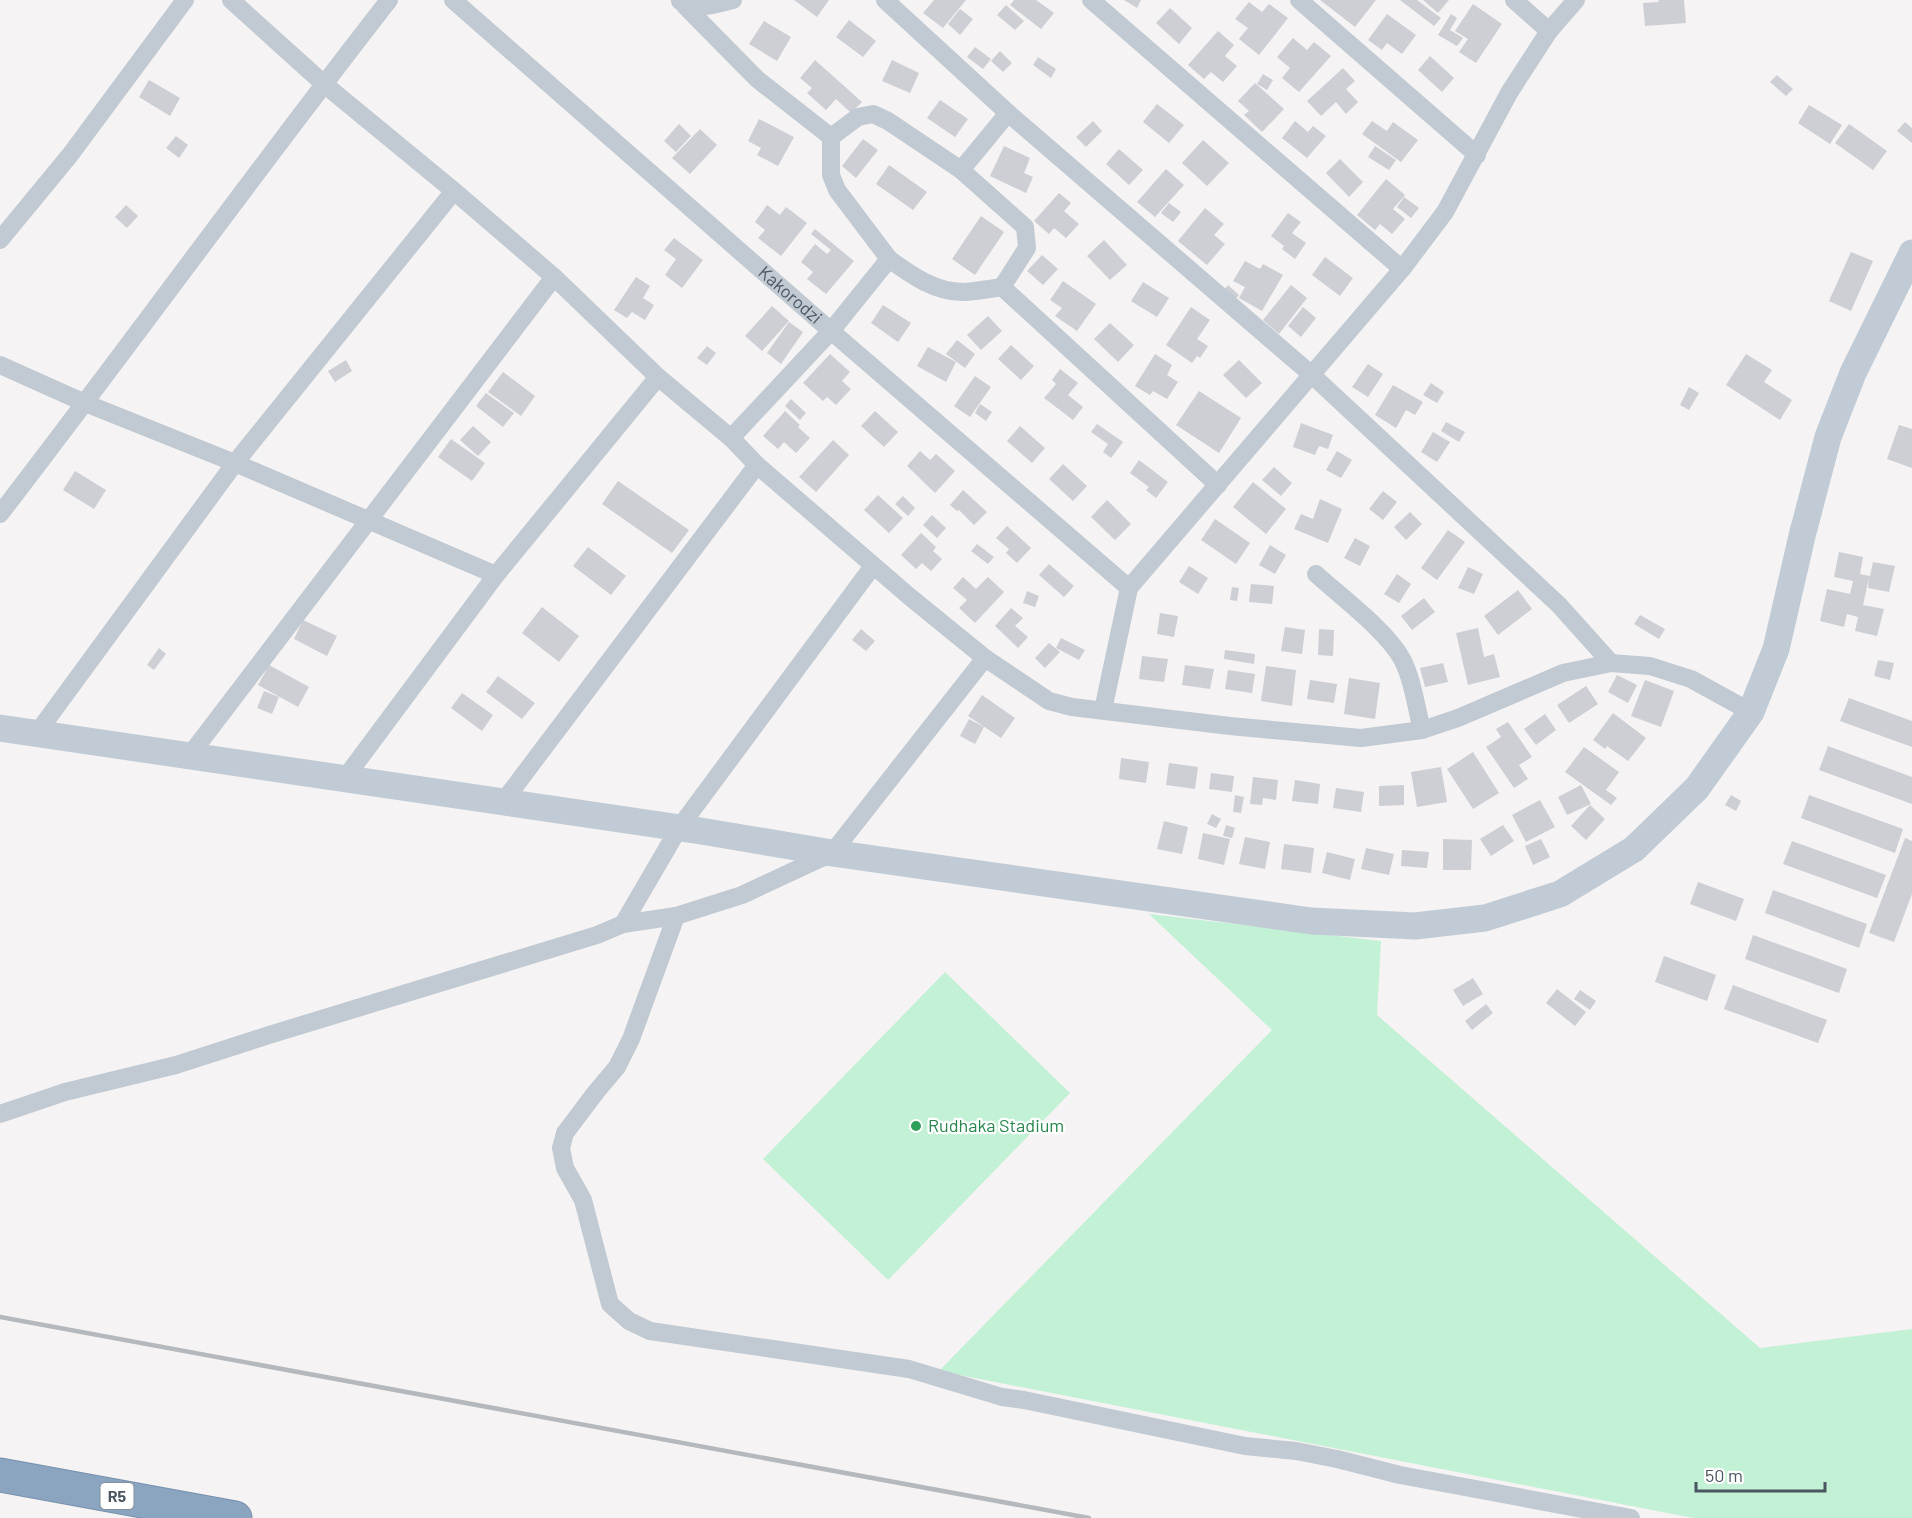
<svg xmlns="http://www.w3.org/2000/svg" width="1912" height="1518" font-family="Barlow,sans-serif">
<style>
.green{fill:#c3f1d5}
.building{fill:#cdcfd5}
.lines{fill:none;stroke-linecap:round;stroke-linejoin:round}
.highway-casing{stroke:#7690ad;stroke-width:35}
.street{stroke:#c1cad2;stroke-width:18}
.secondary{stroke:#c1cbd6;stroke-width:27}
.highway{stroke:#8ba5c1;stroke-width:33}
.rail{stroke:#b5b8bd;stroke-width:4.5}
.leisure-dot{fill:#2e9e5b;stroke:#fff;stroke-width:2}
.labels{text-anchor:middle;stroke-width:4.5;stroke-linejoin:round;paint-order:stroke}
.shield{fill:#fff;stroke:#808990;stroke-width:1.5}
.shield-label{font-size:16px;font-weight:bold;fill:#4a5661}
.street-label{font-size:18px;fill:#4a5661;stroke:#fff}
.leisure-label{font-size:18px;fill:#27864d;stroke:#fff;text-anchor:start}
</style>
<rect width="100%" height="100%" fill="#f5f3f3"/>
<path class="green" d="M1149,914L1381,941L1377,1015L1760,1348L1912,1329V1518H1693L939,1371L1272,1030Z
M945,972L1070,1093L888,1280L763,1159Z"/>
<path class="building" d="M794,0H829L817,17Z
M934,0H966L943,28L923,13Z
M1014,0H1036L1054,13L1041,29L1010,5Z
M1124,0H1141L1137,8Z
M1320,0H1376L1355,27Z
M1400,0H1417L1441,18L1434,26Z
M1423,0H1449L1438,13Z
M1658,0H1684L1686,23L1645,26L1643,3L1659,2Z
M1249,2L1262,12L1269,4L1288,18L1259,55L1239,39L1248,28L1235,19Z
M1473,4L1502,24L1476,63L1459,52L1468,39L1455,31Z
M1006,5L1024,21L1015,30L997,15Z
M1170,8L1192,28L1179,44L1156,23Z
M960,9L973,19L960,35L948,24Z
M1387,14L1416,35L1402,54L1387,43L1382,50L1368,40Z
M1451,14L1457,18L1450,30L1463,38L1457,46L1438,35Z
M849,20L876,41L863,57L836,37Z
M764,21L791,37L777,61L749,44Z
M1218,31L1234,45L1225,56L1237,66L1223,82L1211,72L1204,79L1188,65Z
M1293,38L1307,50L1314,42L1331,56L1299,92L1282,78L1290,68L1277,57Z
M975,47L991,59L983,69L967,57Z
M1000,51L1012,63L1003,72L991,61Z
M1430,56L1454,78L1442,92L1418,70Z
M1038,57L1056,69L1051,78L1033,65Z
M815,60L862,102L851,113L836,99L826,110L807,93L812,88L800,78Z
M892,60L919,73L910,93L882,81Z
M1343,68L1355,81L1346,89L1358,102L1346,114L1336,102L1321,116L1307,101Z
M1263,74L1273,80L1267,90L1257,84Z
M1777,75L1793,89L1786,96L1770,82Z
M149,80L180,98L170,116L139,97Z
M1255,83L1284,109L1262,132L1244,115L1249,111L1238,101Z
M940,100L968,119L955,137L927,118Z
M1157,104L1184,125L1169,143L1143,122Z
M1809,105L1842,125L1830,144L1798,123Z
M759,119L794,137L778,166L757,155L761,148L748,141Z
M1093,121L1102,131L1086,147L1076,137Z
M1295,121L1308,132L1313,126L1326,136L1307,158L1282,138Z
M1372,121L1387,131L1393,122L1418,140L1401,162L1362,134Z
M1905,122L1912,128V143L1897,131Z
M679,124L691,136L676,152L664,141Z
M1849,124L1887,151L1873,170L1835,143Z
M700,129L717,145L690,174L672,158Z
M176,136L188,145L179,158L166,148Z
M863,139L878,150L856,178L842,166Z
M1203,140L1229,163L1207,186L1182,163Z
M1004,146L1030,158L1024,173L1033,177L1026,193L990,176Z
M1375,146L1396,160L1389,170L1368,157Z
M1119,149L1143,170L1129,185L1106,164Z
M1340,159L1363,182L1349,197L1326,173Z
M889,165L927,192L913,210L876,184Z
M1166,169L1184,185L1155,217L1137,202Z
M1386,179L1405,195L1393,209L1405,219L1392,234L1380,224L1375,230L1357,215Z
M1059,193L1071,203L1064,211L1079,224L1066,238L1054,228L1049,234L1034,221Z
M1404,197L1419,208L1411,218L1397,207Z
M1169,203L1181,212L1173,222L1161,213Z
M126,205L138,216L127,228L115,217Z
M767,205L780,215L786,207L807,223L781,256L758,238L765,230L755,222Z
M1205,208L1224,224L1214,235L1225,244L1207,265L1178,241Z
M1288,213L1301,222L1292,233L1306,243L1295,259L1282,249L1284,246L1271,236Z
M981,216L1004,232L975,275L952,259Z
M815,229L854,261L826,294L807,279L813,272L801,262L815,244L827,254L831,250L811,234Z
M674,238L703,260L682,288L665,275L676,259L664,250Z
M1104,240L1127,265L1110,280L1087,256Z
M1851,252L1873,261L1851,311L1829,301Z
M1042,255L1058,269L1043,285L1027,271Z
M1325,257L1353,278L1340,296L1312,275Z
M1245,261L1260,269L1263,264L1283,275L1262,311L1239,298L1245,287L1233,281Z
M636,277L650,286L643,298L654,305L645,320L632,312L627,318L614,310Z
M1063,281L1096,304L1077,331L1055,316L1062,308L1050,300Z
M1143,282L1169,298L1157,317L1131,301Z
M1228,285L1239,295L1233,302L1222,292Z
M1291,285L1307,298L1279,334L1263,320Z
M883,305L911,323L898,342L871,323Z
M772,306L789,321L762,351L745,336Z
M1191,307L1210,320L1197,339L1208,346L1200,358L1197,356L1192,363L1166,345Z
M1303,307L1316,318L1301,337L1288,326Z
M988,316L1002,331L981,350L967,335Z
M789,322L803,332L781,364L767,353Z
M1110,323L1134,345L1118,362L1094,339Z
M957,340L975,354L965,368L946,354Z
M1011,345L1034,366L1021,380L998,359Z
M707,346L716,353L707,365L697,358Z
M928,347L956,362L946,382L917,366Z
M830,354L850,372L842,381L851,389L836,405L827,397L823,401L803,383Z
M1155,354L1172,365L1167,375L1178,382L1167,399L1153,391L1150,395L1135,386Z
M1746,354L1772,370L1764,382L1792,400L1780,420L1726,385Z
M346,360L352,371L335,382L328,371Z
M1239,360L1262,383L1246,398L1223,375Z
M1368,364L1383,374L1368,397L1352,387Z
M1060,369L1078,383L1068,395L1083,407L1073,420L1044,398L1056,384L1052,380Z
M503,372L535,396L521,416L488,392Z
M975,376L991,387L970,417L954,406Z
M1431,383L1444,392L1437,403L1423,395Z
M1393,385L1423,402L1415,415L1406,410L1396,428L1375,415Z
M1689,387L1699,393L1689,410L1680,405Z
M1199,391L1241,418L1219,453L1176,425Z
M486,393L514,413L503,427L476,406Z
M791,399L806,413L800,420L785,406Z
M980,404L992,412L986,421L975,413Z
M785,411L800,425L798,427L810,438L796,453L784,442L778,449L763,436Z
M875,411L898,432L884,447L861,426Z
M1446,422L1465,432L1459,442L1441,431Z
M1301,423L1333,435L1328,449L1319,446L1315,455L1293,447Z
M1097,424L1123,442L1111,458L1103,452L1108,444L1091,432Z
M1899,425L1912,429V468L1887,459Z
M473,426L491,442L478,456L460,440Z
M1020,426L1045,448L1032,463L1007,441Z
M1433,432L1450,442L1437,462L1421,452Z
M451,439L485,463L472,481L438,457Z
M833,440L849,455L816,492L799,477Z
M920,451L930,460L936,454L955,471L935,493L907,466Z
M1337,451L1352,460L1341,478L1326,470Z
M1139,460L1168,482L1156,498L1146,490L1149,487L1130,473Z
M1063,464L1087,486L1073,501L1049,479Z
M1274,467L1292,483L1281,496L1262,480Z
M75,471L106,490L94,509L63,490Z
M618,481L689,530L672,553L602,504Z
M1253,482L1286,509L1266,534L1233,507Z
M963,490L987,512L974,525L959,510L957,511L950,505Z
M1383,491L1397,502L1383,520L1369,509Z
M878,495L903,518L889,533L864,510Z
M903,496L915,508L908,516L895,504Z
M1320,499L1342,509L1328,543L1294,529L1301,514L1313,519Z
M1107,500L1131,524L1115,540L1091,517Z
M1410,512L1422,524L1406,540L1394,527Z
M932,515L946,528L937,538L923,525Z
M1215,519L1250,543L1236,564L1201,540Z
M1007,526L1031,548L1017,563L1006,553L1009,549L996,538Z
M1448,530L1465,542L1437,580L1421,568Z
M921,533L936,547L933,551L942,559L931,571L922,563L916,569L901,555Z
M1355,538L1370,546L1360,566L1344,558Z
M977,544L994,557L988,564L971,551Z
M1270,545L1286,555L1275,574L1259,565Z
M588,547L626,576L611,595L573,566Z
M1839,552L1863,557L1860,574L1870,576L1873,562L1895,566L1889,592L1868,588L1869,578L1863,605L1884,609L1877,636L1855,631L1858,617L1847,614L1844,627L1820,621L1827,589L1850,594L1853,581L1834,577Z
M1049,564L1074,586L1064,597L1039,575Z
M1189,566L1208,578L1198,594L1179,582Z
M1468,567L1483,574L1474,594L1458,588Z
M1397,574L1411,584L1399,603L1384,594Z
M963,577L976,589L988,577L1004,592L975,623L959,608L967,600L953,588Z
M1251,584L1274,586L1272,604L1249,602Z
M1232,587L1239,588L1237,601L1230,600Z
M1518,590L1532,609L1498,635L1484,616Z
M1027,591L1039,596L1035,607L1023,603Z
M1424,598L1435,612L1412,630L1401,616Z
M542,607L579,636L559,662L522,633Z
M1011,608L1023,618L1015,626L1028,637L1018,648L995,626Z
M1160,613L1178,616L1174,637L1157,634Z
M1640,615L1665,629L1659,639L1634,624Z
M303,620L337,636L327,656L294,639Z
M1285,627L1305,630L1302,654L1281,651Z
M1478,628L1484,657L1494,654L1500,677L1468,685L1456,633Z
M861,629L875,641L866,651L852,640Z
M1319,629L1334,630L1333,656L1318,655Z
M1061,638L1085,650L1079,660L1056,648Z
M1049,643L1060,652L1045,668L1035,658Z
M159,648L166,654L154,670L147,665Z
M1225,650L1255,654L1254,664L1224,659Z
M1142,656L1168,659L1164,682L1139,679Z
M1878,660L1894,663L1890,680L1874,676Z
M1443,663L1448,682L1425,687L1420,668Z
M269,665L309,687L298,707L258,685Z
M1185,665L1214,669L1210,689L1182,685Z
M1266,666L1296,670L1292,706L1261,701Z
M1228,670L1255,674L1252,693L1225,689Z
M1617,675L1637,685L1628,703L1608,692Z
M498,676L535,703L522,719L486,692Z
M1349,678L1380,683L1375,719L1344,714Z
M1310,680L1337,684L1334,703L1307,699Z
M1645,680L1674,691L1661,727L1631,716Z
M1586,686L1598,704L1569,723L1557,705Z
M264,691L279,697L272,714L257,708Z
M462,693L493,715L482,731L451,708Z
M982,695L1015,718L1001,738L968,716Z
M1849,698L1912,721V747L1840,721Z
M1613,713L1646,738L1628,761L1607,746L1605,749L1593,740Z
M1545,714L1556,730L1536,745L1524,729Z
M969,719L984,727L975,744L960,736Z
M1508,722L1532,757L1519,765L1528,779L1514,788L1486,747L1501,737L1496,729Z
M1828,746L1912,777V804L1819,770Z
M1584,747L1619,772L1606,790L1617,798L1611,805L1565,772Z
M1473,752L1499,793L1473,809L1447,769Z
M1121,758L1149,762L1146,783L1119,779Z
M1169,763L1198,767L1195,789L1166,785Z
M1441,767L1447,802L1417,807L1411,772Z
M1211,773L1234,776L1232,792L1209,789Z
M1253,777L1278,780L1276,800L1263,798L1262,805L1250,804Z
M1295,780L1320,784L1318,804L1292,801Z
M1404,785V805L1379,806V786Z
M1581,785L1591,804L1567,815L1558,797Z
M1336,788L1364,792L1361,812L1333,808Z
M1235,795L1244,797L1241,813L1233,812Z
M1731,795L1741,801L1736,811L1725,805Z
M1809,795L1903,829L1895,853L1801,818Z
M1540,800L1555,827L1526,842L1512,815Z
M1590,805L1605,819L1586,840L1571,826Z
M1212,814L1221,819L1216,828L1207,824Z
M1164,821L1188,827L1182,854L1157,849Z
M1226,825L1235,828L1232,838L1223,836Z
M1503,825L1514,841L1491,856L1480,839Z
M1203,833L1230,839L1224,865L1198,859Z
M1245,837L1270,842L1265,869L1239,864Z
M1905,838L1912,841V894L1894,942L1869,933Z
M1443,839L1472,840L1471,870H1443Z
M1541,839L1550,857L1533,865L1525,846Z
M1792,841L1886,875L1877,898L1783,864Z
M1284,844L1314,848L1311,873L1281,869Z
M1366,848L1394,854L1389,875L1361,869Z
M1402,850L1429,852L1427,868L1401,866Z
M1327,852L1355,859L1350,880L1322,873Z
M1698,882L1744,899L1736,921L1690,904Z
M1773,890L1867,924L1859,948L1765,913Z
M1753,935L1847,969L1839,993L1745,959Z
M1664,956L1716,975L1707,1001L1655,982Z
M1473,978L1483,994L1463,1006L1453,990Z
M1733,985L1827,1020L1818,1043L1724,1009Z
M1557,989L1586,1012L1575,1026L1546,1003Z
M1580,990L1596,1001L1590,1010L1574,999Z
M1486,1004L1493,1013L1472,1030L1465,1021Z"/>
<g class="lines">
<defs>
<path id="highway" d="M0,1475L235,1518"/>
</defs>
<use href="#highway" class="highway-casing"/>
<g class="street">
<path d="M231,0L324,84L454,191L554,277L658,377L731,438L757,465L910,597L985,658L1049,701L1072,707L1230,726L1361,738L1422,730L1458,718L1563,673L1611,663L1650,666L1691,679L1751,712"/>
<path id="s1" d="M453,0L831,331L1129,588"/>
<path d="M885,0L1008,113L1312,375L1559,605L1611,663"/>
<path d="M1091,0L1402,269"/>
<path d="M1299,0L1477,155"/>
<path d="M1514,0L1549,31"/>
<path d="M680,1C693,12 717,4 733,0"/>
<path d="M685,6L757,79L831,137V175L837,190L889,259L831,331L731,438"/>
<path d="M831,137L858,117L873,114L888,121L961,170L1025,227L1027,248L1002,287L1218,485"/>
<path d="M961,170L1008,113"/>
<path d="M0,240L70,155L185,0"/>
<path d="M889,259C911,275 936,293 965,292C977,291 990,289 1002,287"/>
<path d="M0,365L85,403L235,463L496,575"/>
<path d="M0,514C131,344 257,169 389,0"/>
<path d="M1316,574C1341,597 1387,631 1402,659C1413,680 1416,707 1422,730"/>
<path d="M1103,710L1129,588L1402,269L1445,212L1509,93L1549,31L1576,0"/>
<path d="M37,733L235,463L454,191"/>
<path d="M190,755L554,277"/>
<path d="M345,778L496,575L658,377"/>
<path d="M503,802L757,465"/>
<path d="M676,916L631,1039L617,1067L596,1092L565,1133L561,1148L565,1168L583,1200L610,1304L629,1321L650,1331L909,1369L1002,1397L1024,1400L1245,1446L1296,1451L1337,1459L1400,1475L1631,1518"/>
<path d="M623,924L676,916L742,895L832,853L985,658"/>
<path d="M0,1114L65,1092L176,1065L269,1035L597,935L623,924L679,828L873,566"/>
</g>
<path class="secondary" d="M0,728L701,831L832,853L1311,921L1415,926L1485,918L1560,894L1634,849L1697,788L1751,712L1776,649L1802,536L1828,437L1853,373L1912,253"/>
<use href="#highway" class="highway"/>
<path class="rail" d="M0,1317L1089,1518"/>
</g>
<circle class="leisure-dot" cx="916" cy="1126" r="6"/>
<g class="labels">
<rect class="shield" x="100.5" y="1483" width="33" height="26" rx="4.5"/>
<g class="shield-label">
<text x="117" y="1502">R5</text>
</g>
<g class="street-label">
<text dy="6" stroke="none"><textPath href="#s1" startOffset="448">Kakorodzi</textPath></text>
</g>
<g class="leisure-label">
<text x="928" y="1132">Rudhaka Stadium</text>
</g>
</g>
<path d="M1696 1482v9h129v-9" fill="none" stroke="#4a5661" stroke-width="3"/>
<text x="1705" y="1482" font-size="18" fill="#4a5661" stroke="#ffffff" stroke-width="4.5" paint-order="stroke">50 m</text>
</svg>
